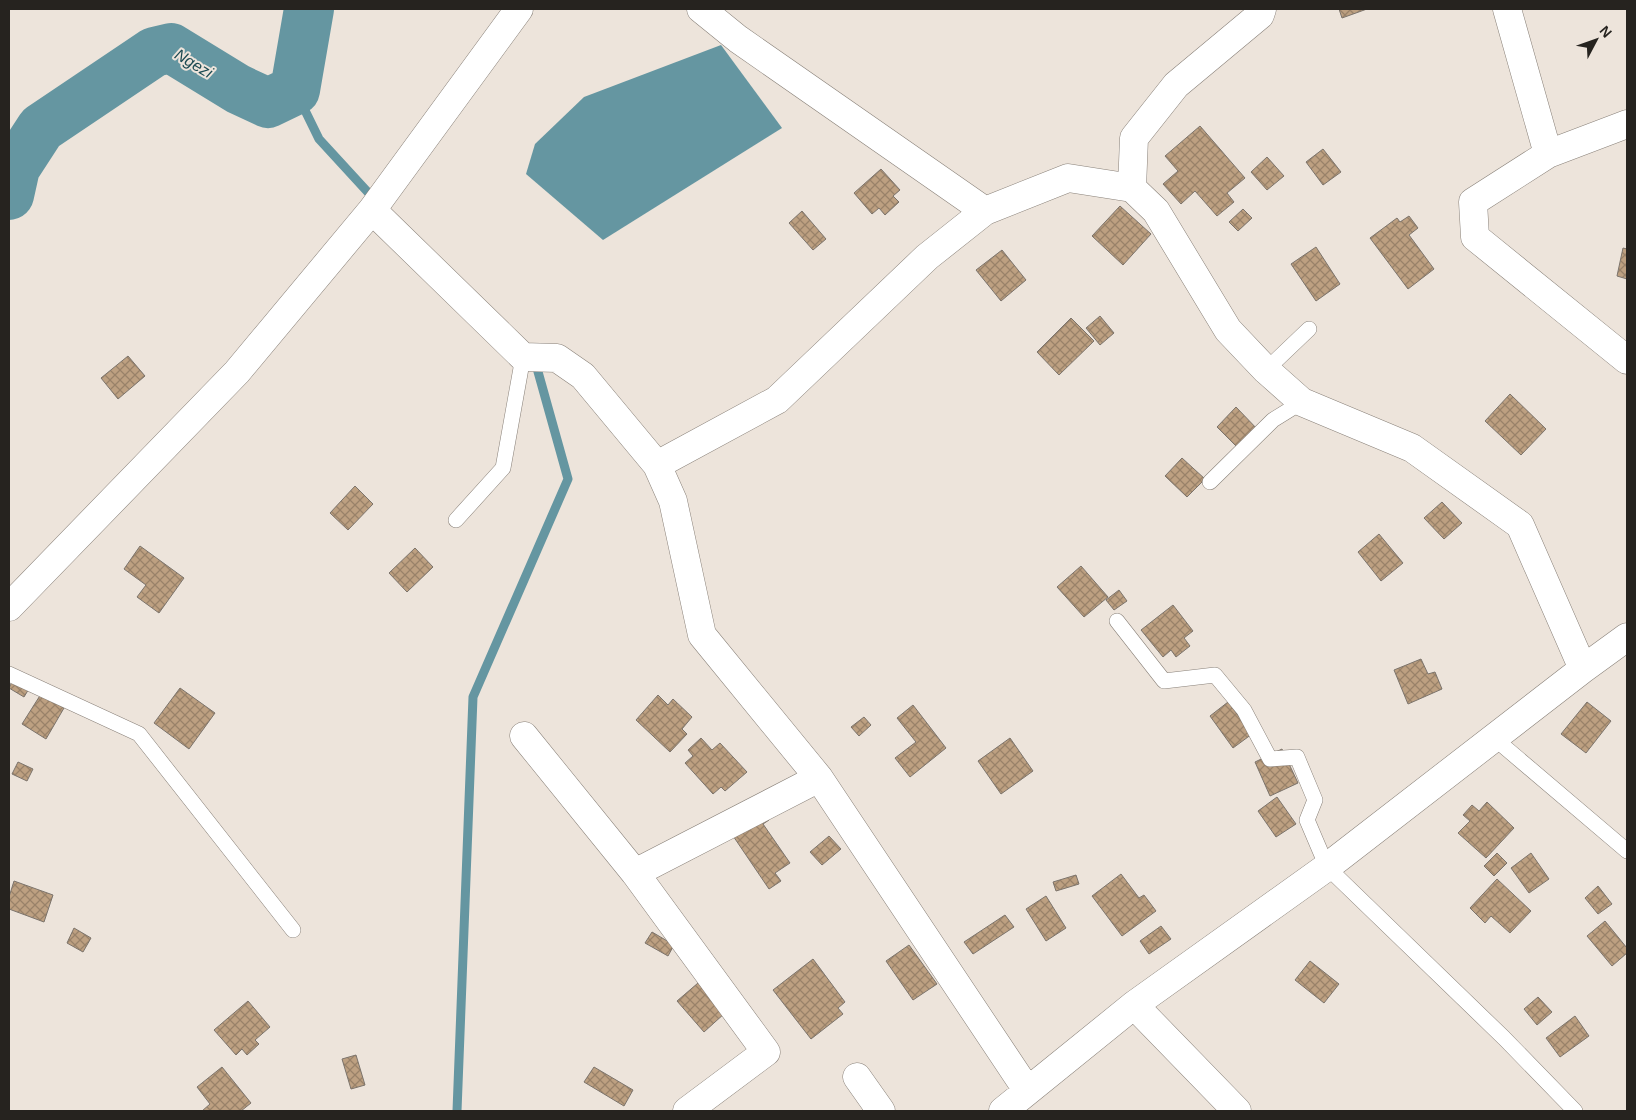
<svg xmlns="http://www.w3.org/2000/svg" width="1636" height="1120" font-family="Helvetica,sans-serif">
<style>
.water{fill:#6596a1}
.lines{fill:none;stroke-linecap:round;stroke-linejoin:round}
.stream{stroke:#6596a1;stroke-width:9}
.river{stroke:#6596a1;stroke-width:50}
.building{fill:url(#building-cross-hatch);stroke:#7c746c}
.service-casing{stroke:#898179;stroke-width:16}
.minor-casing{stroke:#898179;stroke-width:29}
.service{stroke:#fff;stroke-width:15}
.minor{stroke:#fff;stroke-width:28}
.labels{text-anchor:middle;stroke-width:4;stroke-linejoin:round;paint-order:stroke}
.water-label{font-size:16px;font-style:italic;fill:#1c4a52;stroke:#ede4db}
</style>
<defs>
<pattern id="building-cross-hatch" width="8" height="8" patternUnits="userSpaceOnUse" patternTransform="scale(1.25)"><rect width="8" height="8" fill="#bda081"/><path d="M0 0l8 8M0 8l8-8" fill="none" stroke="#998269"/></pattern>
</defs>
<rect width="100%" height="100%" fill="#ede4db"/>
<path class="water" d="M721,45L782,128L603,240L526,174L535,144L584,97Z"/>
<g class="lines">
<path class="stream" d="M295,90L319,139L375,200
M457,1111L473,697L568,479L535,361"/>
<path class="river" d="M9,195L15,168L41,128L154,52L171,48L238,89L268,103L295,90L309,9"/>
</g>
<path class="building" d="M1339,9H1367L1342,18Z
M1200,126L1245,178L1227,193L1234,202L1217,216L1195,191L1181,204L1163,184L1178,171L1165,156Z
M1323,149L1341,172L1323,185L1306,162Z
M1267,157L1284,176L1267,190L1251,172Z
M881,169L900,190L893,196L899,202L885,215L879,208L872,214L854,193Z
M1120,206L1151,234L1123,265L1092,236Z
M1243,209L1252,218L1238,231L1229,222Z
M802,211L826,239L813,250L789,223Z
M1409,216L1418,228L1409,235L1434,269L1408,289L1370,238L1397,218L1400,222Z
M1316,247L1340,284L1316,301L1291,264Z
M1623,248L1627,249V279L1617,276Z
M1002,250L1026,280L1001,301L976,270Z
M1100,316L1114,333L1100,345L1086,328Z
M1071,318L1094,341L1059,375L1037,352Z
M128,356L145,376L118,399L101,378Z
M1510,394L1546,429L1521,455L1485,421Z
M1236,407L1260,432L1241,451L1217,427Z
M1182,458L1205,479L1187,497L1165,476Z
M355,486L373,504L348,530L330,513Z
M1442,502L1462,523L1444,539L1424,518Z
M1379,534L1403,563L1381,581L1358,552Z
M140,546L184,578L159,613L137,597L146,585L124,569Z
M415,548L433,567L407,592L389,573Z
M1081,566L1108,597L1084,617L1057,587Z
M1119,590L1127,601L1114,610L1106,600Z
M1173,605L1193,631L1184,638L1190,646L1176,657L1171,650L1163,657L1141,630Z
M1421,659L1428,674L1435,672L1442,689L1408,704L1394,670Z
M17,672L33,682L24,697L9,688Z
M180,688L215,713L189,749L154,723Z
M41,694L64,708L46,739L22,724Z
M658,695L668,705L673,699L692,717L682,729L687,734L670,752L636,720Z
M1228,702L1252,734L1233,748L1210,716Z
M1587,702L1611,721L1586,753L1561,734Z
M913,705L946,748L910,777L895,758L916,742L897,718Z
M864,717L871,725L859,736L851,727Z
M701,738L712,750L720,743L747,772L725,791L721,787L713,794L685,763L693,756L688,750Z
M1010,738L1033,771L1001,794L978,761Z
M1282,749L1298,783L1270,796L1255,762Z
M18,762L33,769L27,781L12,774Z
M1277,797L1296,824L1276,837L1258,811Z
M1487,802L1514,828L1486,858L1458,833L1470,821L1463,815L1472,805L1479,811Z
M759,806L769,820L763,824L790,863L775,873L781,881L769,889L727,827Z
M829,836L841,849L822,865L810,852Z
M1497,853L1507,863L1494,876L1484,866Z
M1531,853L1549,879L1529,893L1511,868Z
M1121,874L1139,898L1144,895L1156,911L1122,936L1092,896Z
M1076,875L1079,884L1056,891L1053,882Z
M1497,879L1531,911L1510,933L1491,916L1485,923L1470,908Z
M14,881L53,895L44,922L9,909V897Z
M1598,886L1612,904L1598,914L1585,898Z
M1046,896L1066,928L1046,941L1026,909Z
M1005,915L1014,927L973,954L964,942Z
M1605,921L1627,948V953L1612,966L1587,936Z
M1161,926L1171,939L1149,954L1140,941Z
M74,928L91,938L83,952L67,943Z
M652,932L674,945L668,956L645,943Z
M909,945L937,984L913,1000L886,961Z
M813,959L845,1002L838,1008L843,1014L811,1039L773,990Z
M1310,961L1339,984L1324,1003L1295,980Z
M698,983L725,1013L704,1032L677,1001Z
M1538,997L1552,1012L1537,1025L1524,1009Z
M248,1001L270,1027L255,1040L259,1044L247,1055L242,1049L236,1055L214,1030Z
M1575,1016L1589,1036L1560,1057L1546,1038Z
M356,1055L365,1085L351,1089L342,1059Z
M222,1067L251,1103L241,1111H202L210,1104L197,1087Z
M594,1067L633,1090L624,1106L584,1082Z"/>
<g class="lines">
<defs>
<path id="service" d="M1266,370L1309,329
M1210,482L1273,420L1302,402
M456,520L503,468L523,357
M1117,621L1164,681L1215,675L1244,710L1270,759L1297,757L1315,800L1307,820L1327,867L1504,1038L1575,1111
M9,674L139,734L293,930
M1494,738L1627,851"/>
<path id="minor" d="M701,9L738,39L985,211L1068,178L1132,188L1156,211L1228,330L1266,370L1302,402L1412,448L1520,525L1583,669
M1507,9L1548,154
M1627,124L1548,154L1473,202L1475,237L1627,360
M1132,188L1134,138L1176,85L1260,15L1262,9
M372,210L523,357L557,358L583,376L657,465L673,501L702,635L819,778L1027,1090
M657,465L777,400L927,257L985,211
M9,607L237,372L372,210L519,9
M524,736L635,873L766,1052L687,1111
M635,873L819,778
M1134,1005L1237,1111
M857,1077L881,1111
M1003,1111L1134,1005L1327,867L1583,669L1627,637"/>
</defs>
<use href="#service" class="service-casing"/>
<use href="#minor" class="minor-casing"/>
<use href="#service" class="service"/>
<use href="#minor" class="minor"/>
</g>
<g class="labels">
<g class="water-label">
<text transform="translate(194 63) rotate(31)" y="6">Ngezi</text>
</g>
</g>
<rect width="1636" height="1120" fill="none" stroke="#26231f" stroke-width="20"/>
<g transform="translate(1596 40) rotate(49)" stroke="#ede4db" stroke-width="4" paint-order="stroke">
<path d="M0-4L9 19L0 12L-9 19Z" fill="#26231f"/>
<text y="-8" font-size="14" font-weight="bold" text-anchor="middle" fill="#26231f">N</text>
</g>
</svg>
